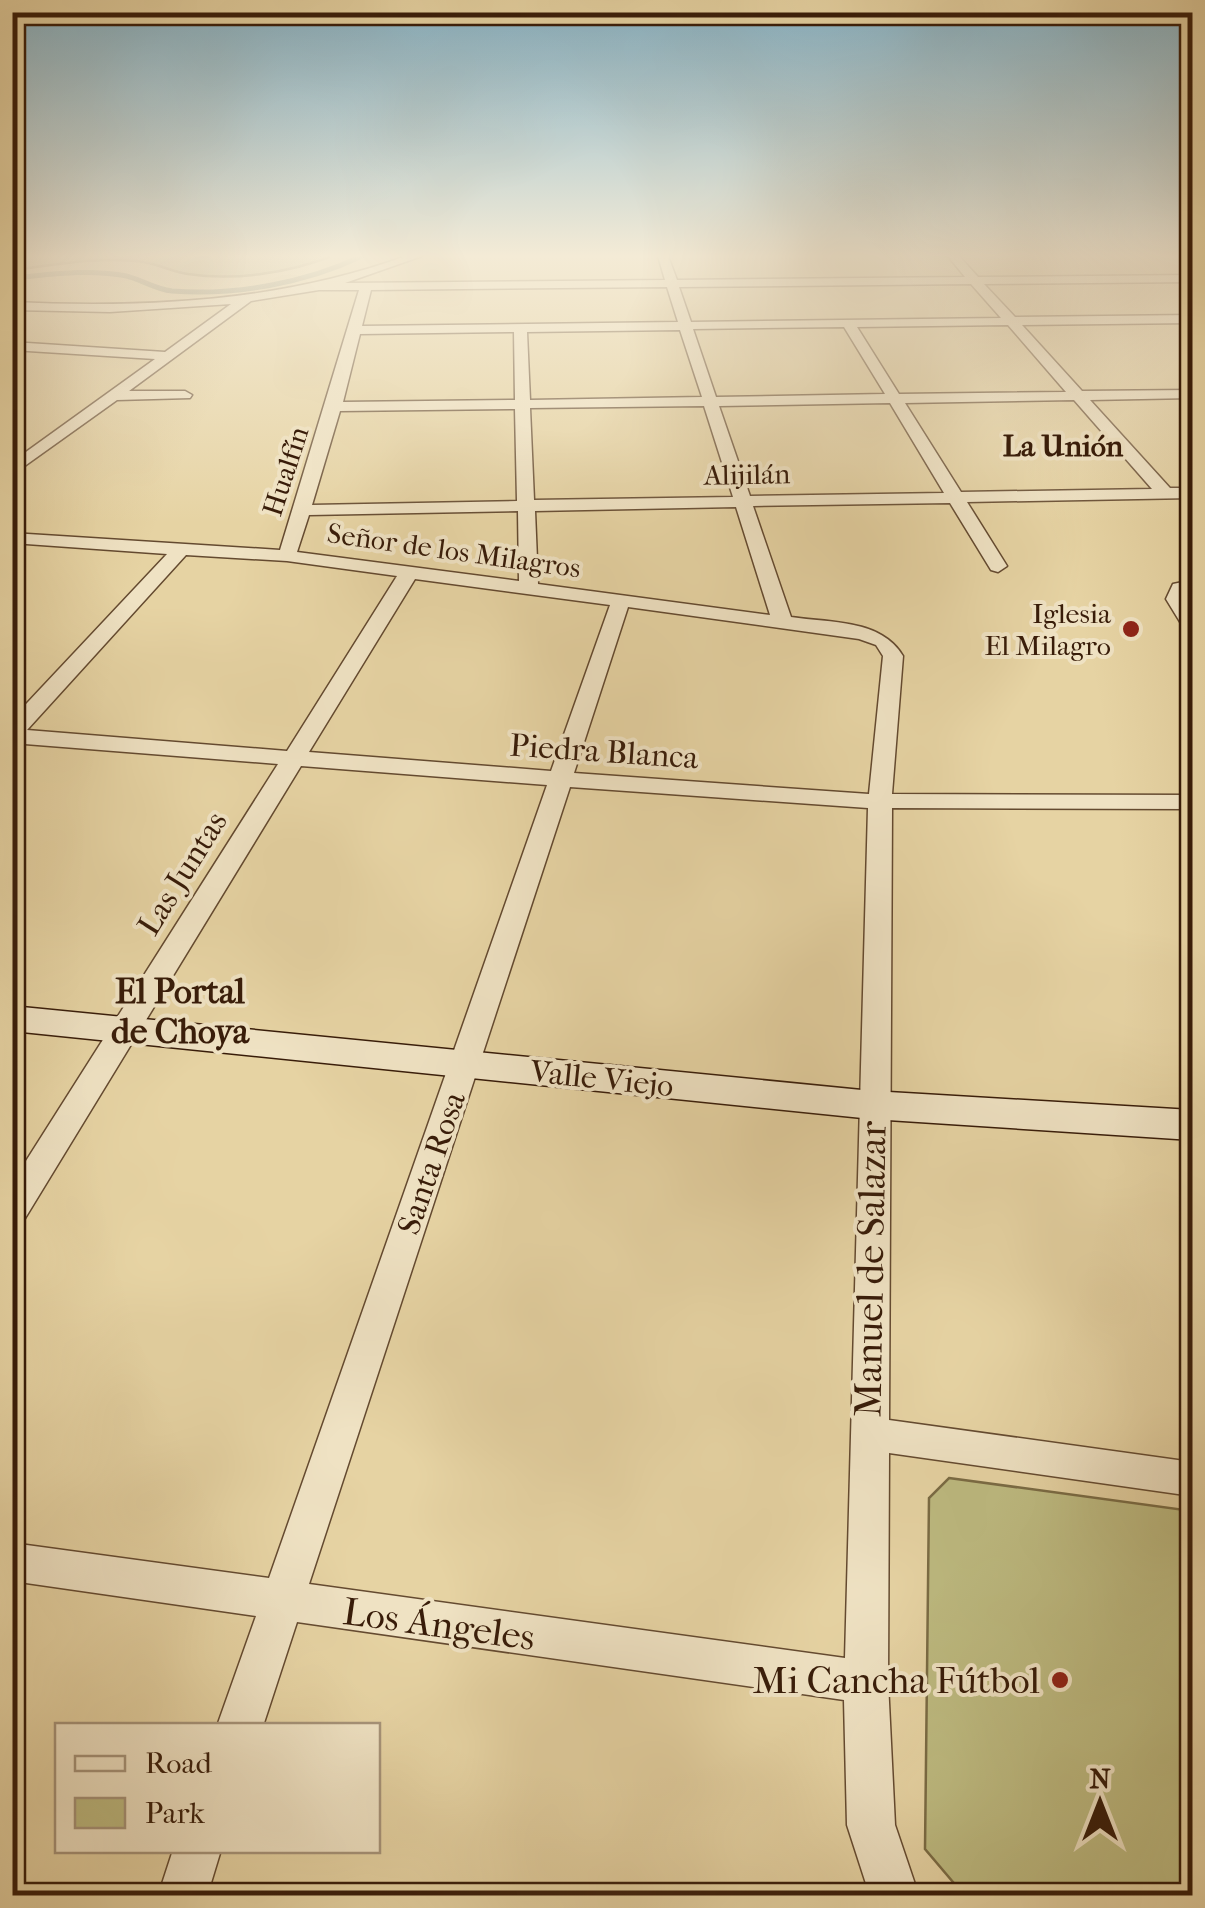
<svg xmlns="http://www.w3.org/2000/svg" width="1205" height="1908" font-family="'IM FELL French Canon',serif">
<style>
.green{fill:#bdba80;stroke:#7a6b44;stroke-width:2.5}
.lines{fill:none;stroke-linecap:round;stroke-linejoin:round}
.stream{stroke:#717a65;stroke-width:5}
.street-casing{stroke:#644a30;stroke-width:3}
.secondary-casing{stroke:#381c09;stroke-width:3}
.street{fill:#efe2c3;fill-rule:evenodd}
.secondary{fill:#efe2c3;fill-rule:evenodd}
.poi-dot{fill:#8f2418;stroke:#efe2c3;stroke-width:4}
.labels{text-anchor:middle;stroke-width:8;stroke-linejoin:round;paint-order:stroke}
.far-street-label{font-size:28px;fill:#381c09;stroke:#efe2c3}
.far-poi-label{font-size:28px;fill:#381c09;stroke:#efe2c3;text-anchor:end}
.far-neighbourhood-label{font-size:30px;font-weight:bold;fill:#381c09;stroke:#efe2c3}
.street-label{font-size:32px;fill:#381c09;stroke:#efe2c3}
.neighbourhood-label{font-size:35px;font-weight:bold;fill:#381c09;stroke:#efe2c3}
.near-street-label{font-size:38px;fill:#381c09;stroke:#efe2c3}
.near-poi-label{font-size:38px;fill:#381c09;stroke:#efe2c3;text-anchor:end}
</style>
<rect width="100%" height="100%" fill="#e6d3a3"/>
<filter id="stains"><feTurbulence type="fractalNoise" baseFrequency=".002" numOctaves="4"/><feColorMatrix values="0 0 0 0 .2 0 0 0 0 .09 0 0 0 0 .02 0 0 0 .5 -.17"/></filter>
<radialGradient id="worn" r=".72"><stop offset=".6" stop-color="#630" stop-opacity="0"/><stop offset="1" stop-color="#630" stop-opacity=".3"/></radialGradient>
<path class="green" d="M12,256H332C288,273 235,281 188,274C173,272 158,264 143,262C101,256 54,265 13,270Z
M949,1478L1192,1511V1895H964L925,1849L929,1498Z"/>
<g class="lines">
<path class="stream" d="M12,278C48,275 85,269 121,275C138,277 153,289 172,291C234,296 306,283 362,256"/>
<defs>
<path id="street" d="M406,256H422L345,283L665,280L658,256H668L677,280L965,277L948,256H959L978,277L1192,275V282L984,284L1015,317L1192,315V323L1022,325L1082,391L1192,390V398L1090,400L1170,488H1192V498L967,502L1007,566L998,572L991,570L950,503L753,506L791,617C831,623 881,619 903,656L892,794L1192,795V809L892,808L889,1420L1192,1462V1496L889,1453L888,1682L895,1825L919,1896H870L847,1825L844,1700L297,1622L263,1726H217L256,1616L12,1581V1543L269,1578L547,785L301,766L24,1220L12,1223V1183L278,764L12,743V719L167,554L12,543V533L280,550L359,290H319L251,301L129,391H185L192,395L190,398L117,400L12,475V462L155,359L12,350V342L165,352L231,304L110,312L12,310V302C146,308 280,302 406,256ZM971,284L1001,318L691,322L679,287ZM667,287L678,322L362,326L371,290ZM1008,325L1066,392L899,394L857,327ZM844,327L885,394L716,397L693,329ZM680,330L702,397L530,400L527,332ZM514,332L515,400L343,402L360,334ZM1074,400L1152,489L961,492L905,403ZM890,403L944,493L750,496L719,406ZM704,406L733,497L534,500L530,408ZM515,409L517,501L312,505L340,411ZM736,507L770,615L538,584L535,511ZM518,511L519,581L297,552L309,515ZM186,555L287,561L397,576L287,751L27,730ZM415,579L610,605L551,771L309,752ZM628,607L859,639L876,645L883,656L869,794L574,773ZM570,787L868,808L845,1658L309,1584Z
M1192,580V592L1186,599L1192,610V632L1185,630L1166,599L1173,584Z
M173,1850H221L207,1896H158Z"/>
<path id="secondary" d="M12,1006L872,1091L1192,1110V1140L872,1119L12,1031Z"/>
</defs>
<use href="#street" class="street-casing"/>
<use href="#secondary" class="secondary-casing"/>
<use href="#street" class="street"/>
<use href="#secondary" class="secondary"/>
</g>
<linearGradient id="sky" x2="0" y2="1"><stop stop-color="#87b6cc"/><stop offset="0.49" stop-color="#f4ebd6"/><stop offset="1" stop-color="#f4ebd6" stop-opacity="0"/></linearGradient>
<rect width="1205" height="523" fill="url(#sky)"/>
<g class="poi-dot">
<circle cx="1131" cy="629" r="10"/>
<circle cx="1060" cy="1680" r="10"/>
</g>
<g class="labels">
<g class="far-street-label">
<text transform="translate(285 471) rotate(-72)" y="10">Hualfín</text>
<text transform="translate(747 474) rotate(-1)" y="10">Alijilán</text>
<text transform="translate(454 550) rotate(8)" y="10">Señor de los Milagros</text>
</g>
<g class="far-poi-label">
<text x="1111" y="623">Iglesia<tspan x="1111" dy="32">El Milagro</tspan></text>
</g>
<g class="far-neighbourhood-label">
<text x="1063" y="456">La Unión</text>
</g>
<g class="street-label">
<text transform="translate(604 751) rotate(4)" y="11">Piedra Blanca</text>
<text transform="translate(182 873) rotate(-58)" y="11">Las Juntas</text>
<text transform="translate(602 1078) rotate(6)" y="11">Valle Viejo</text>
<text transform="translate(431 1163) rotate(-71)" y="11">Santa Rosa</text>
</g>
<g class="neighbourhood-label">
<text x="180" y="1003">El Portal<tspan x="180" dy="40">de Choya</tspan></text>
</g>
<g class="near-street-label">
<text transform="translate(870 1269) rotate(-89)" y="13">Manuel de Salazar</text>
<text transform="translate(439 1624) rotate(8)" y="13">Los Ángeles</text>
</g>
<g class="near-poi-label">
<text x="1040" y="1693">Mi Cancha Fútbol</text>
</g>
</g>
<rect width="1205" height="1908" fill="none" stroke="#e6d3a3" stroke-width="50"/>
<rect x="15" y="15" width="1175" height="1878" fill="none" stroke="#381c09" stroke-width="5"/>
<rect x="25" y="25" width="1155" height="1858" fill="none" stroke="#381c09" stroke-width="2.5"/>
<rect x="55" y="1723" width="325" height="130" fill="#efe2c3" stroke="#a69379" stroke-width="2.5"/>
<rect x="75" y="1756" width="50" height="15" fill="#efe2c3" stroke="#a69379" stroke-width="2.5"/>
<text x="145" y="1773" font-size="30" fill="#381c09">Road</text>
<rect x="75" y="1798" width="50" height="30" fill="#bdba80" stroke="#a69379" stroke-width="2.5"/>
<text x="145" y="1823" font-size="30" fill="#381c09">Park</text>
<g transform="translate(1100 1803)" stroke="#efe2c3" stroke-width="8" paint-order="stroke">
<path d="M0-8L18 38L0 25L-18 38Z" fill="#381c09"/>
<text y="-15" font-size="28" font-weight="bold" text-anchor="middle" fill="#381c09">N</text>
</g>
<rect width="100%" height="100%" filter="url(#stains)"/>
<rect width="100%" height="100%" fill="url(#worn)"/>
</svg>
